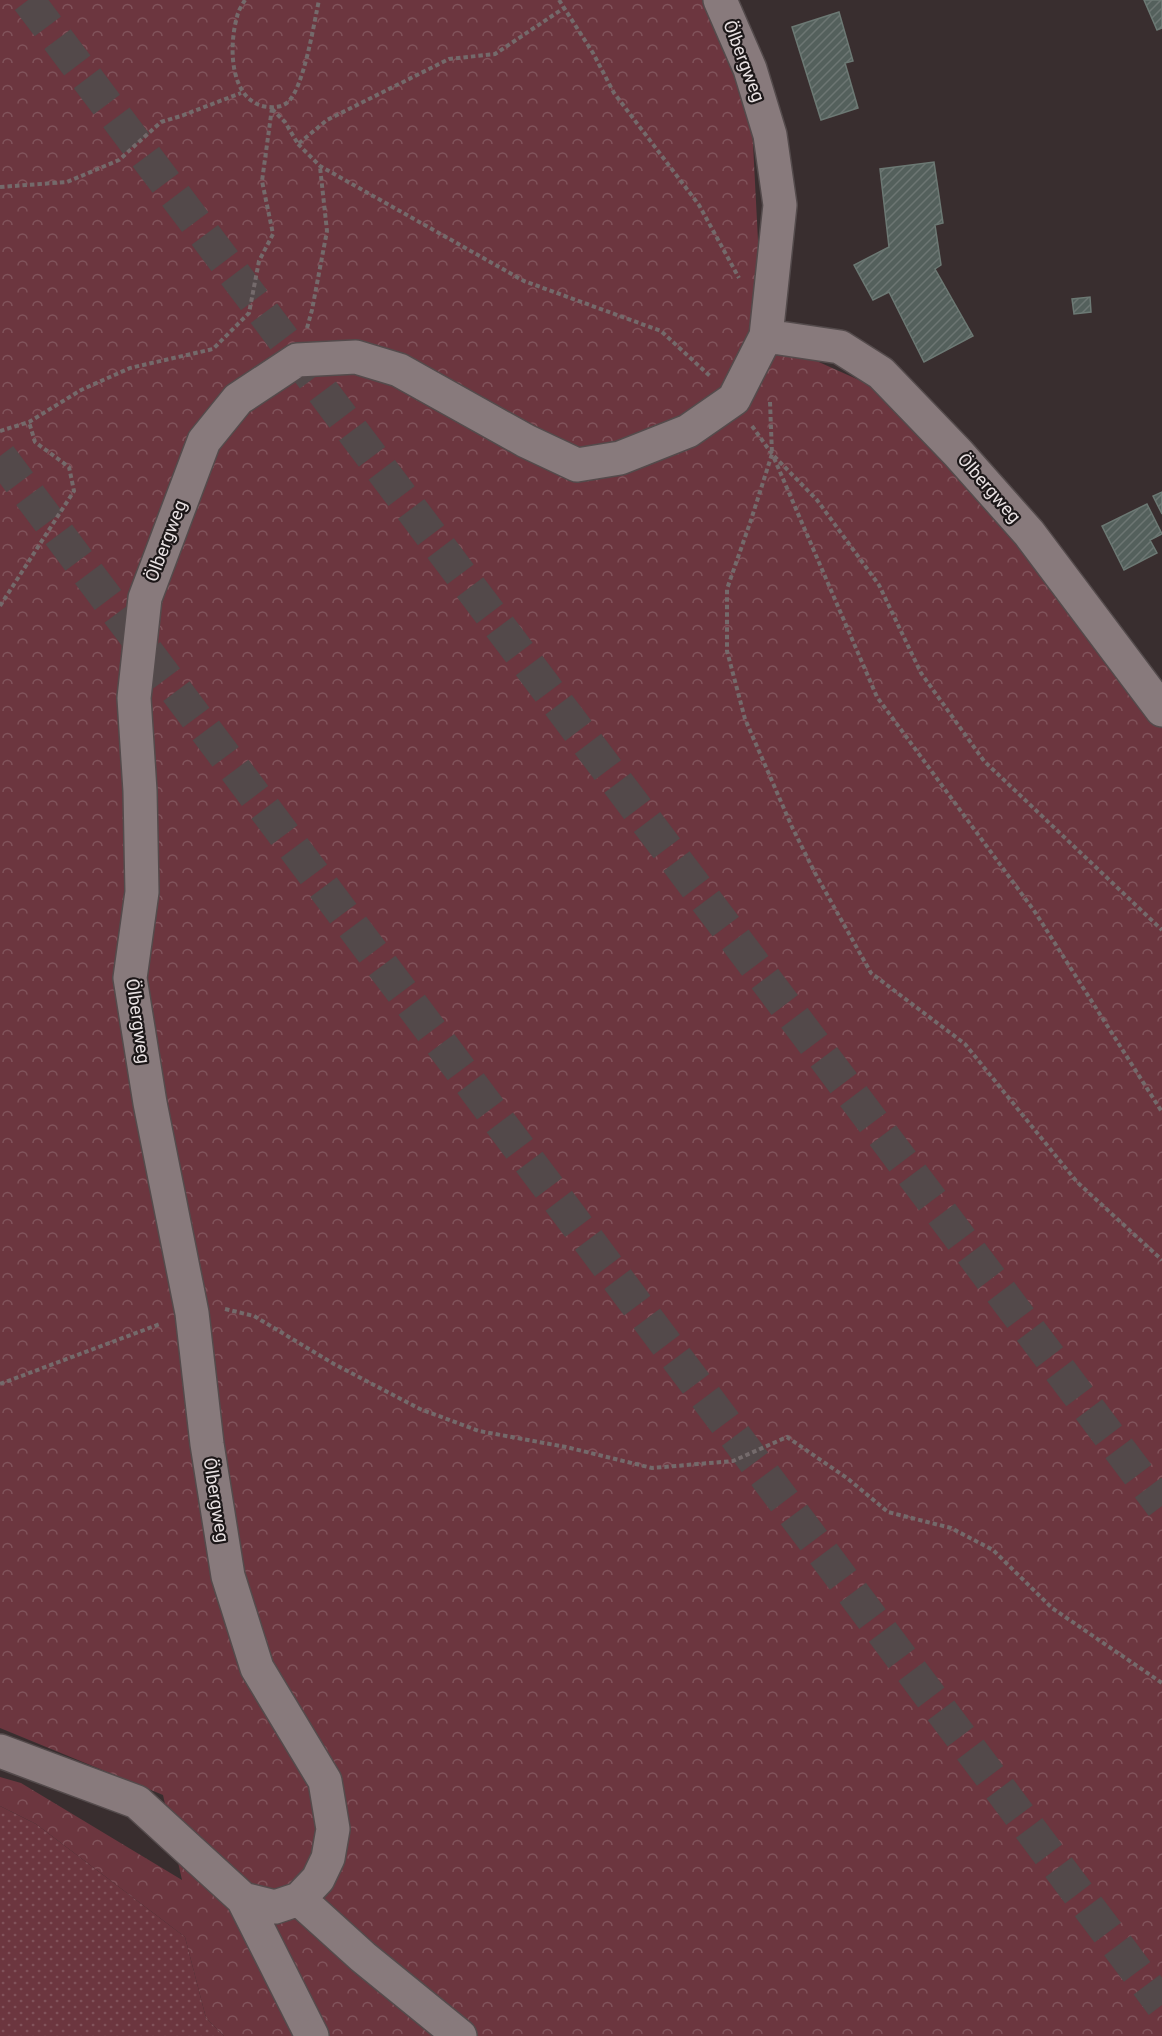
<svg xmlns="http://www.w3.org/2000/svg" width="1162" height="2036" font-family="Roboto,sans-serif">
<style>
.grass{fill:url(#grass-dots)}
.forest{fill:url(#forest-crowns)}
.building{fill:url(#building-hatch);stroke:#6c7974;stroke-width:1.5}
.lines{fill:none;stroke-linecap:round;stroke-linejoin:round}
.highway-tunnel{stroke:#53494a;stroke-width:33;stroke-dasharray:33 16;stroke-linecap:butt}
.minor-casing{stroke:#544b4c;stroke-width:36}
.path{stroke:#746a6b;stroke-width:4;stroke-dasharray:4.5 3;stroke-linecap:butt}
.minor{stroke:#887a7c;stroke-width:33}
.labels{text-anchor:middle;stroke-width:4.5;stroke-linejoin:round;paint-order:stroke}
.street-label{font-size:18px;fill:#e9e2e3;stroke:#1c1718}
</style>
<defs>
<pattern id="grass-dots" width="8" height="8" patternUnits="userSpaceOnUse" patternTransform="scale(1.5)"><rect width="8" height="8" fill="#6c363f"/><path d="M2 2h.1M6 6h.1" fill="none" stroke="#81535b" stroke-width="1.8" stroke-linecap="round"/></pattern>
<pattern id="forest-crowns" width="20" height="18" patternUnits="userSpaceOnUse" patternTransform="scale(1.5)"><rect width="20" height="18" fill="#6c363f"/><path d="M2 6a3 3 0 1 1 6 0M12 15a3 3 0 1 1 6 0" fill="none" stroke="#81535b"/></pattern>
<pattern id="building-hatch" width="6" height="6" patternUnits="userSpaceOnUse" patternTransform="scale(1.5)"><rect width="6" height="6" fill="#54605c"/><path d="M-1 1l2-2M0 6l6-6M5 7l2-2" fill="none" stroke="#6d7673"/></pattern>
</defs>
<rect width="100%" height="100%" fill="#392e2f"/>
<path class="grass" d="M0,1806L36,1824L185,1937L206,2018L224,2036H0Z"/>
<path class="forest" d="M0,0H705L751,105L763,337L888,393L1026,547L1162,727V2036H224L206,2018L185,1937L36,1824L0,1806V1777L21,1783L182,1880L163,1795L0,1728Z"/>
<path class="building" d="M1144,0H1162V28L1157,30Z
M839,12L853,61L845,63L858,108L821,120L792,27Z
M934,162L943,223L935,225L941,265L935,269L973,336L924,362L889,292L873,300L854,265L889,247L880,169Z
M1090,297L1091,312L1074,314L1072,299Z
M1162,492V514L1153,496Z
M1147,504L1162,534L1150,540L1157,553L1124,570L1102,526Z"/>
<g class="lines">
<path class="highway-tunnel" d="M28,0L1162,1506
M0,456L1162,2005"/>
<defs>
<path id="minor" d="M720,0L750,69L770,135L780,205L766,336L840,347L881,373L958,453L1029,533L1162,710
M0,1751L137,1802L243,1899L275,1907L299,1899L318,1879L328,1858L333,1829L325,1781L257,1668L228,1576L207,1444L192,1313L150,1103L130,978L142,892L140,791L134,698L145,598L204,441L238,399L297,360L356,357L399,370L526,441L577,465L620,458L688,431L734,399L766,336
M243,1899L312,2036
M299,1899L363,1957L460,2036"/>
</defs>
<use href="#minor" class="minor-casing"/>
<path class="path" d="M245,0C242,5 238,11 237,17C229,45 229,96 262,106C271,108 281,108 288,102C304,87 314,23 319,0
M559,0L593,53L614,93L699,205L739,278
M272,109L285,122L298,144L327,120L449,59L495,54L564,8
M298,144L320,166L524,281L661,331L711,377
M0,187L67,182L119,160L161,122L181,116L241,93
M307,328L312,310L327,231L320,167
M770,402L772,454L751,520L727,589V651L745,719L792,827L815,873L871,973L965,1044L1077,1182L1162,1260
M752,426L772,454L817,500L879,585L921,673L984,761L1162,930
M0,431L29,422L81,390L130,368L213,349L249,313L259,261L273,234L262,181L272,108
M774,458L877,697L1035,912L1162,1112
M0,606L74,491L69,467L35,442L29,422
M225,1309L254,1316L334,1364L420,1409L479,1431L566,1447L652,1468L733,1461L787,1437L847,1478L888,1512L951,1528L993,1550L1052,1608L1162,1683
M0,1384L160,1324"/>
<use href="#minor" class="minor"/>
</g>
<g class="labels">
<g class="street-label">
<text transform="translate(744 61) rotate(69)" y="6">Ölbergweg</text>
<text transform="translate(989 488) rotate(49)" y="6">Ölbergweg</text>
<text transform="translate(166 541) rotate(-69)" y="6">Ölbergweg</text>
<text transform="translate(138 1021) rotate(82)" y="6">Ölbergweg</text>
<text transform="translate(216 1500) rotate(81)" y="6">Ölbergweg</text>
</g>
</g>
</svg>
